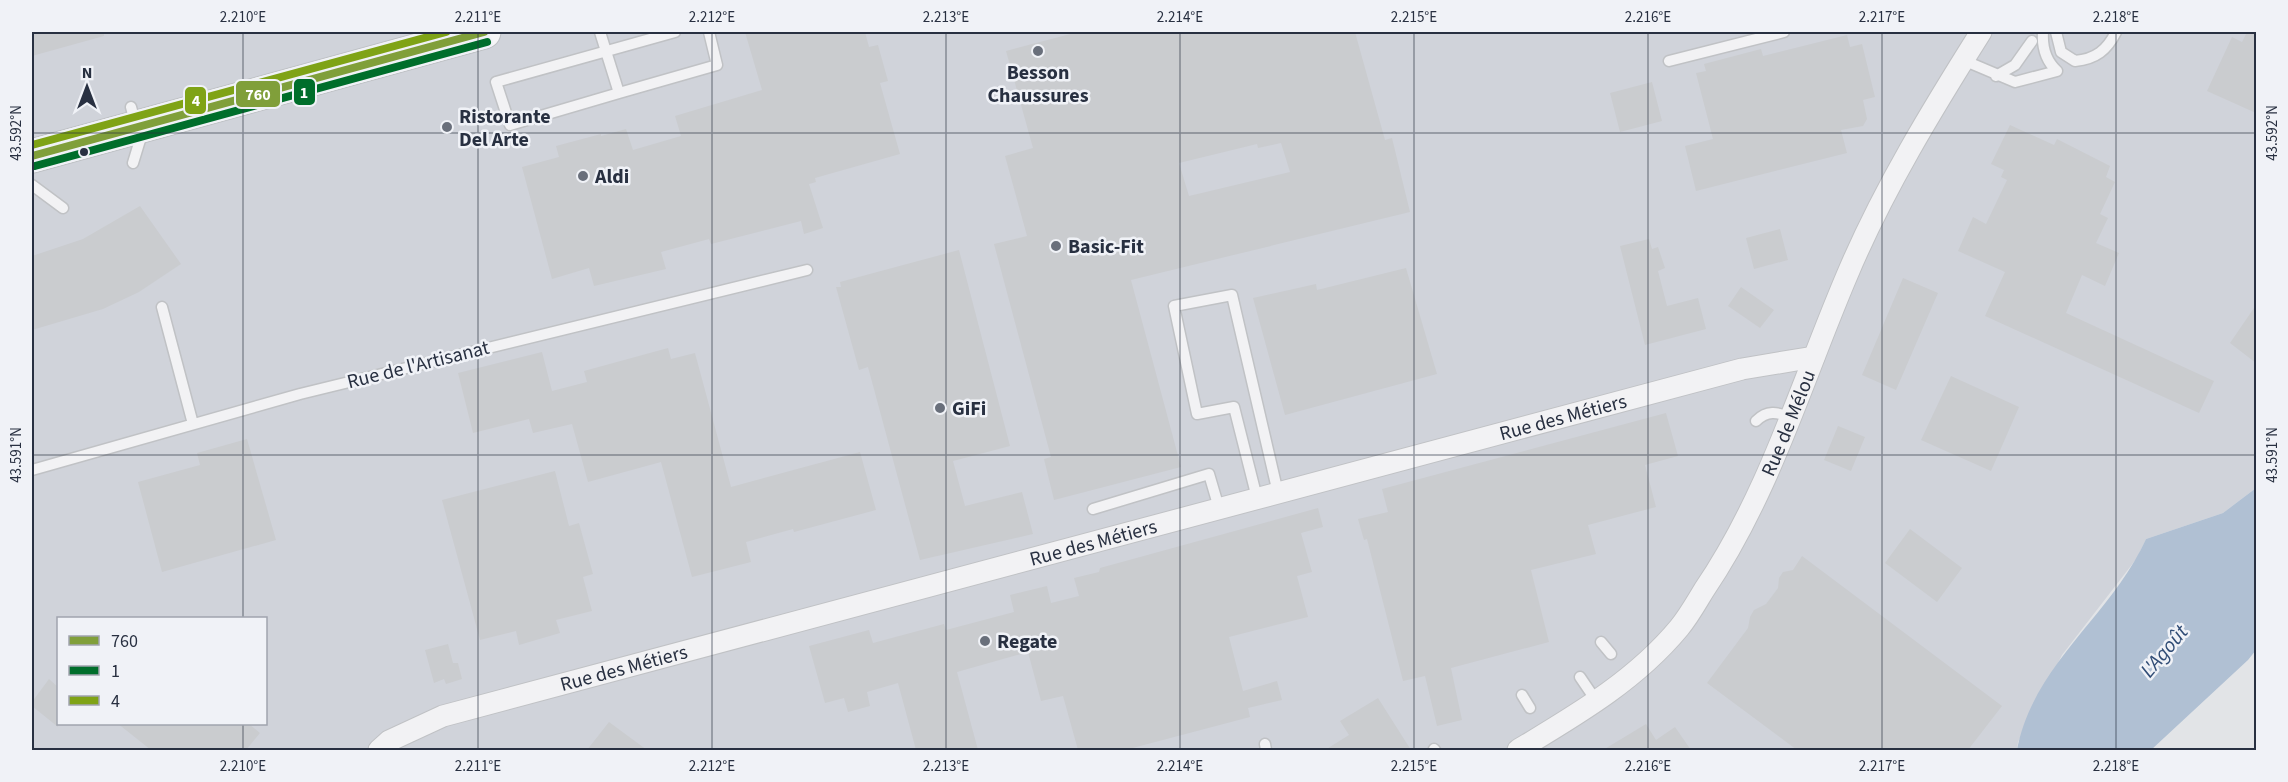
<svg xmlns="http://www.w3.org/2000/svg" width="2288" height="782" font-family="'Source Sans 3',sans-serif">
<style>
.built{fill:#d0d3da;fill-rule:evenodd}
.water{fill:#b0c0d3}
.building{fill:#cacccf;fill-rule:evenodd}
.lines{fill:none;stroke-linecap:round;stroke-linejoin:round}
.service-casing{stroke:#c0c2c5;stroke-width:13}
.minor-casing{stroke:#c0c2c5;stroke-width:23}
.primary-casing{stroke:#bec1c5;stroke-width:35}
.service{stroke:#f2f2f4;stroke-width:10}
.minor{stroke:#f2f2f4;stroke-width:21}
.primary{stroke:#f6f6f7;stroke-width:33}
.bus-1-casing{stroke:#f0f2f7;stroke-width:12}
.bus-2-casing{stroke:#f0f2f7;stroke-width:12}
.bus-3-casing{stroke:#f0f2f7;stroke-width:12}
.bus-1{stroke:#809f3a;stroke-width:8}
.bus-2{stroke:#006e2b;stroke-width:8}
.bus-3{stroke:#7fa316;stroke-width:8}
.ticks{fill:none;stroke:#283041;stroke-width:1.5;stroke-opacity:0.45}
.poi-dot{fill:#696f7b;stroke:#f0f2f7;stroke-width:2}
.bus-dot{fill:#283041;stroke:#f0f2f7;stroke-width:2}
.labels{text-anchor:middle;stroke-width:5;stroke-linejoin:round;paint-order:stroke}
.poi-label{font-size:20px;font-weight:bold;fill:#283041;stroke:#f0f2f7;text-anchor:start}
.street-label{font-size:20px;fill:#283041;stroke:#f0f2f7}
.water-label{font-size:21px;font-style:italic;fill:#314d76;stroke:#f0f2f7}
.line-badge{stroke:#f0f2f7;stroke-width:2}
.badge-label{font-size:16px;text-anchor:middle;font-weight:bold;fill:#fff}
.neatline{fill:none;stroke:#283041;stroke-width:2}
.ticks-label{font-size:15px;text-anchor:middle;fill:#283041}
</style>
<rect width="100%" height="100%" fill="#e2e4e7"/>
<path class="built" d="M32,32H2256V488L2223,513L2146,539L2137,558L2062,655L2018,742L2017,750H32ZM58,618H266V724H58Z"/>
<path class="water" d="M2256,488V650L2248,660L2151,750H2017C2033,664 2112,615 2146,539L2223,513Z"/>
<path class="building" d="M32,32H104V36L32,56Z
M745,32H865L869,47L878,45L888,81L880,83L900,154L815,178L816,182L809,184L823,228L804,234L801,221L711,244L709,239L661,252L666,269L594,286L589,268L552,279L522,167L559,157L556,146L601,134V136L626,129L633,150L681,136L675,116L762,90Z
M1078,32H1355L1385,140L1392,138L1410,212L1131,280L1181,467L1054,500L1044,459L1051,457L994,244L1027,236L1005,156L1033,148L1006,51ZM1281,143L1290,172L1189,196L1179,163L1257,144L1258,148Z
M2247,32H2256V113L2207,91L2232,37L2242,42Z
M1847,35L1850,47L1862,44L1875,97L1863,100L1867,119L1863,126L1841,130L1847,153L1696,191L1685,146L1713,139L1696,73L1706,71L1704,64L1761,49L1763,56Z
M1652,82L1662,121L1620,132L1610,93Z
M2010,125L2054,145L2057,139L2110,166L2106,177L2115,182L2100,214L2108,218L2096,243L2119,253L2105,286L2082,275L2066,313L2214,381L2199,413L1985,316L2005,272L1958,251L1973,217L1986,224L2007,180L2001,177L2004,170L1991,164Z
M140,206L181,264L139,292L103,309L32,330V256L83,239Z
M1780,229L1788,260L1754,269L1746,238Z
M1649,239L1652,249L1658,247L1665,268L1658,271L1667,306L1698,298L1706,329L1645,345L1620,246Z
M959,250L1010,446L953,461L965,506L1022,492L1033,534L920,560L868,367L859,370L836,287H841L840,282Z
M1406,268L1437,374L1285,415L1253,298L1316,284L1317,290Z
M1903,278L1938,293L1896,390L1862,375Z
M1741,287L1774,310L1760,328L1728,306Z
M2256,305V363L2230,343Z
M668,348L671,359L695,353L731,487L860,452L876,510L794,532L793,529L746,542L751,562L692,577L661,462L588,482L572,424L533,433L529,419L473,433L458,373L542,352L552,391L587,382L584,371Z
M1951,376L2019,407L1991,471L1921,440Z
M1666,413L1678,456L1645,465L1656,507L1588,525L1596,554L1531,570L1549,642L1451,668L1462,720L1437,726L1425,676L1403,681L1367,539L1364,540L1358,519L1388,512L1382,489Z
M1838,426L1865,437L1851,471L1824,460Z
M247,439L276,540L162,572L138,482L200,465L197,453Z
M555,471L569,526L579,523L593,574L583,577L592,611L556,620L560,633L519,645L516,631L480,640L442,500Z
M1318,508L1323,527L1301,533L1312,572L1297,576L1308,617L1229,637L1243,691L1277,681L1282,700L1248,708L1250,717L1125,750H1078L1063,696L1041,701L1028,652L957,672L978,750H916L898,683L867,692L870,706L848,712L844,698L825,703L809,646L869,630L873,643L944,624L946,630L1014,612L1010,595L1047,586L1051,603L1079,596L1074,578L1099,572L1100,568Z
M1910,529L1962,568L1937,602L1885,563Z
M1802,556L2002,706L1968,750H1797L1707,683L1748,628L1750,617L1754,610L1766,604L1778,588L1779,578L1783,572L1793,570Z
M448,644L453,663H458L462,679L446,684L444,679L434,683L425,650Z
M49,679L58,687V727L32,706V702Z
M1378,698L1411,750H1325L1349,735L1340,721Z
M609,722L647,750H587Z
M117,723H248L260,733L246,750H151Z
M1646,724L1656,740L1675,727L1691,750H1603Z"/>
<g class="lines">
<defs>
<path id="service" d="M600,32L619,93L510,125L496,82L675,32
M2056,32L2061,52L2075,61C2096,59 2107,50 2116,32
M1963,60L2015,82L2057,71C2045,60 2042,47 2043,32
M1669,61L1784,32
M1996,76L2015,65L2032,41
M619,93L717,65L709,32
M131,107L140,140L133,163
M32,185L63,208
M162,307L193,424
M1756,421C1767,410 1777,412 1790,417
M32,470L300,394L807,270
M1257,498L1234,407L1197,414L1174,306L1232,295L1278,493
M1093,509L1209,474L1219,508
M1601,642L1611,654
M1580,677L1597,702
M1522,695L1530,708
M1265,744L1266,750
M1434,749L1435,750"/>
<g id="minor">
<path id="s1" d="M379,750L389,741L443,716L1742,369L1814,357"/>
<path id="s2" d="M1518,750C1576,715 1635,681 1679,628C1689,616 1696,603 1704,590C1770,493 1802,380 1848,273C1883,190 1933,108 1981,32"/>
</g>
<path id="primary" d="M32,156L484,32"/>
</defs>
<use href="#service" class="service-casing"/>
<use href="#minor" class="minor-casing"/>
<use href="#primary" class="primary-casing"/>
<use href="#service" class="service"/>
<use href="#minor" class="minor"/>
<use href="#primary" class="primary"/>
<defs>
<path id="bus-1" d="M32,156L484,32"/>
<path id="bus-2" d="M35,166L487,42"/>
<path id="bus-3" d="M32,145L446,32"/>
</defs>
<use href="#bus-1" class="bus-1-casing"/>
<use href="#bus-2" class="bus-2-casing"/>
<use href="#bus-3" class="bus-3-casing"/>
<use href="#bus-1" class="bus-1"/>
<use href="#bus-2" class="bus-2"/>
<use href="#bus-3" class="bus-3"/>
</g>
<path class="ticks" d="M243,32V618M478,32V750M712,32V750M946,32V750M1180,32V750M1414,32V750M1648,32V750M1882,32V750M2116,32V750M32,133H2256M32,455H2256M243,724V750"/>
<g class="poi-dot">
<circle cx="1038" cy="51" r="6"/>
<circle cx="447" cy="127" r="6"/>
<circle cx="583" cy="176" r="6"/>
<circle cx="1056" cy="246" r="6"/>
<circle cx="940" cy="408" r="6"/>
<circle cx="985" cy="641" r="6"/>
</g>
<circle class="bus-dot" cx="84" cy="152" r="5"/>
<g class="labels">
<g class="poi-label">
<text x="1038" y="79" text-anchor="middle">Besson<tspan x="1038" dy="23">Chaussures</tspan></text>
<text x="459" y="123">Ristorante<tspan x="459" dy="23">Del Arte</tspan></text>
<text x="595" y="183">Aldi</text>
<text x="1068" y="253">Basic-Fit</text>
<text x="952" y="415">GiFi</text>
<text x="997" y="648">Regate</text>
</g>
<g class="street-label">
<text transform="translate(418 364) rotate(-14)" y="7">Rue de l'Artisanat</text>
<text dy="7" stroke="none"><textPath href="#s1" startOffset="1232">Rue des Métiers</textPath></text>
<text dy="7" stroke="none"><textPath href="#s2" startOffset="436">Rue de Mélou</textPath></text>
<text dy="7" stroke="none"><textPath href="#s1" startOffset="746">Rue des Métiers</textPath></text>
<text dy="7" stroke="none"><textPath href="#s1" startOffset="260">Rue des Métiers</textPath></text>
</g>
<g class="water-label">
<text transform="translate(2164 651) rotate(-50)" y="7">L'Agoût</text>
</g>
</g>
<g class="line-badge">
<rect x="293" y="78" width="23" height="28" rx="6" fill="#006e2b"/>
<rect x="235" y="80" width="46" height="28" rx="6" fill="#809f3a"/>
<rect x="184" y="86" width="23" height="29" rx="6" fill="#7fa316"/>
</g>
<g class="badge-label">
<text x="304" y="98">1</text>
<text x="258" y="100">760</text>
<text x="196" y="106">4</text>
</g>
<rect width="2288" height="782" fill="none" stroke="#f0f2f7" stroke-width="66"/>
<rect x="57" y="617" width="210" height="108" fill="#f0f2f7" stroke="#a0a4ae" stroke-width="1.5"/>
<rect x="69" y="636" width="30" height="9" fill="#809f3a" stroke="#a0a4ae" stroke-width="1.5"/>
<text x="111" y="647" font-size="18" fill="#283041">760</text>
<rect x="69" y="666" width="30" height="9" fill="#006e2b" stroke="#a0a4ae" stroke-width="1.5"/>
<text x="111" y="677" font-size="18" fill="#283041">1</text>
<rect x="69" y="696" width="30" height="9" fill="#7fa316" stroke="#a0a4ae" stroke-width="1.5"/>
<text x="111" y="707" font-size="18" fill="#283041">4</text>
<g transform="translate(87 87)" stroke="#f0f2f7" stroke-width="4.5" paint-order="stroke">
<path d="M0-4.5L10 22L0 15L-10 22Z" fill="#283041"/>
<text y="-9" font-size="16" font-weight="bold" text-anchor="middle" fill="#283041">N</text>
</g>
<rect x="33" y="33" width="2222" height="716" class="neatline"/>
<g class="ticks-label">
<text x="243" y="22">2.210°E</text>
<text x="478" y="22">2.211°E</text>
<text x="712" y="22">2.212°E</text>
<text x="946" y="22">2.213°E</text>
<text x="1180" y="22">2.214°E</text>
<text x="1414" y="22">2.215°E</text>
<text x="1648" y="22">2.216°E</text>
<text x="1882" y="22">2.217°E</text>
<text x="2116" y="22">2.218°E</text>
<text transform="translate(16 133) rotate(-90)" y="5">43.592°N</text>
<text transform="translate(2272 133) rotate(-90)" y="5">43.592°N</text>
<text transform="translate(16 455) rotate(-90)" y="5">43.591°N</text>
<text transform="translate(2272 455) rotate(-90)" y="5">43.591°N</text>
<text x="243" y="771">2.210°E</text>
<text x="478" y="771">2.211°E</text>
<text x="712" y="771">2.212°E</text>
<text x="946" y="771">2.213°E</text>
<text x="1180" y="771">2.214°E</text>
<text x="1414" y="771">2.215°E</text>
<text x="1648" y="771">2.216°E</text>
<text x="1882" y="771">2.217°E</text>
<text x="2116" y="771">2.218°E</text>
</g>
</svg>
